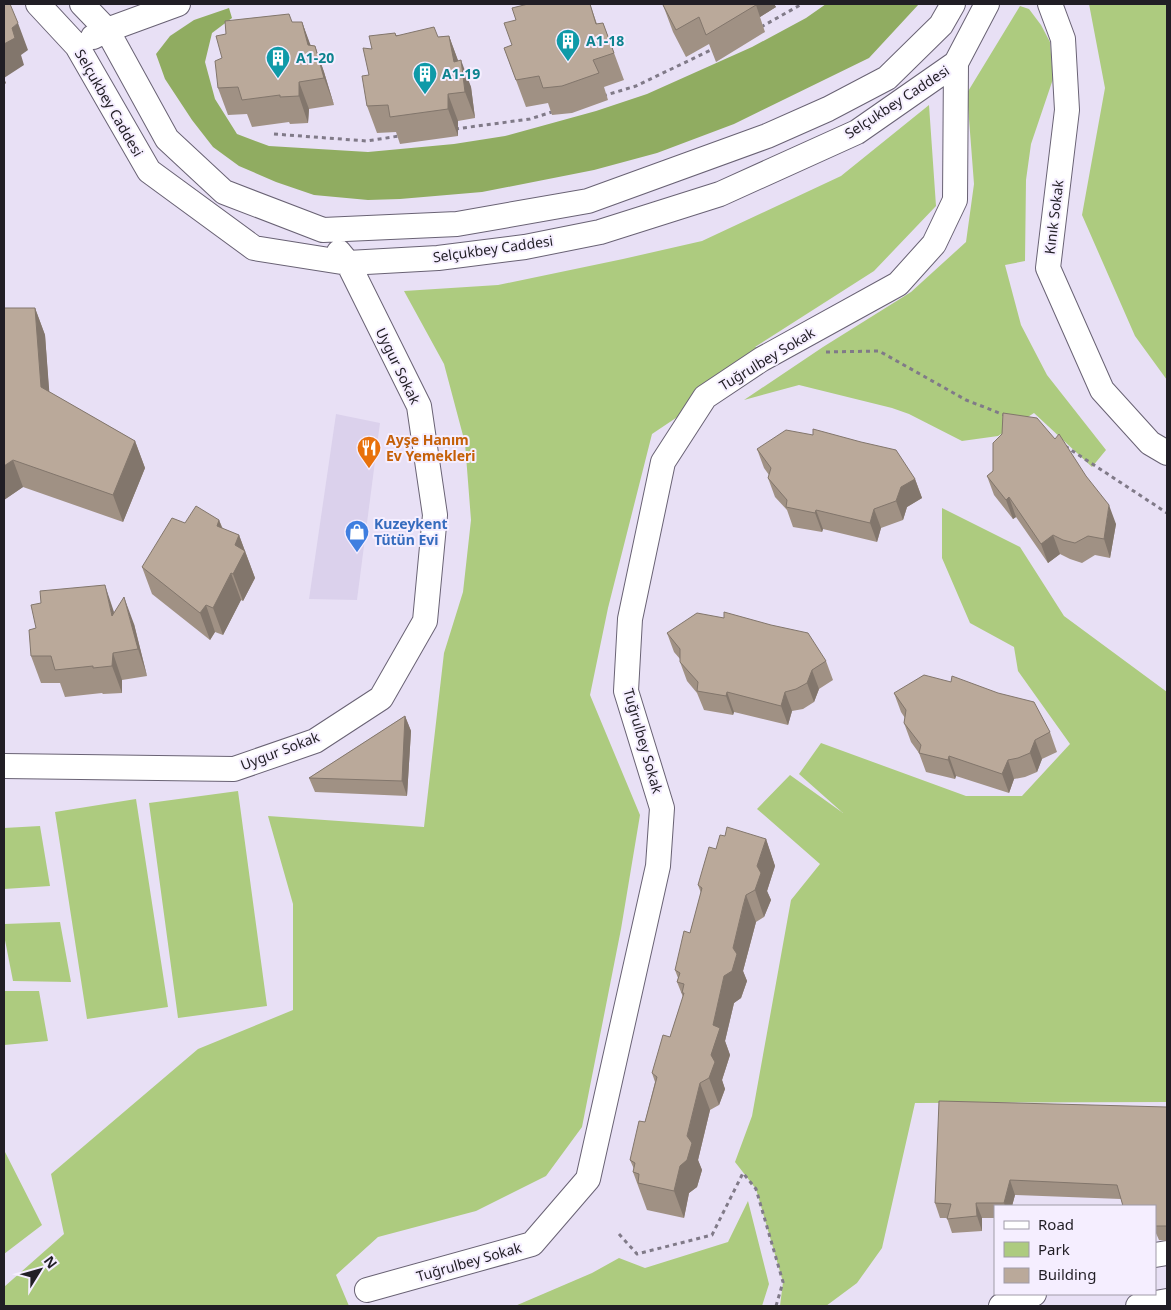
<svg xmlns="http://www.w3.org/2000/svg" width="1171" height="1310" font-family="'Noto Sans',sans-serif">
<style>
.built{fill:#dbd1ec}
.green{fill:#adcb7f}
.forest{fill:#90ac61}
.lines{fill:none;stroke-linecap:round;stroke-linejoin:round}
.minor-casing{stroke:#696274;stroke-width:26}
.path{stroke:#807a88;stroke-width:3;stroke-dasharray:4 4;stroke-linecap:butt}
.minor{stroke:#fff;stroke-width:24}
.wall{fill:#a09184}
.shaded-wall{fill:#82766c}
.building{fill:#baa99a;stroke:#82766c}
.labels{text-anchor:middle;stroke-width:4;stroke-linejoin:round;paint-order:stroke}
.culture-label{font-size:14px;font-weight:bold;fill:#0d838f;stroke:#f5eeff;text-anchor:start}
.street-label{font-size:14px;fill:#211e25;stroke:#f5eeff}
.food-label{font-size:14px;font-weight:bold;fill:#c56008;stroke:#f5eeff;text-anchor:start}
.shop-label{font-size:14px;font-weight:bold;fill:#366cbe;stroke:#f5eeff;text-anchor:start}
</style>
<rect width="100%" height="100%" fill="#e8e0f5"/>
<path class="built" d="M336,414L380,423L357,600L309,599Z"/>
<path class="green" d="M1089,4H1167V380L1135,336L1082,215L1105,88Z
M1020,6L1029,9L1041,25L1050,42L1053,79L1031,144L1026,180L1025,261L1005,265L1021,325L1047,375L1106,450L1092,467L1034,413L998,436L962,441L909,414L892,408L799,385L744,400L823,347L911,292L966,242L974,184L967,93Z
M929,105L936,206L874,271L755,347L773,353L652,434L608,608L590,695L640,815L621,929L582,1127L546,1176L476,1211L378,1237L336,1275L349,1306H4V1287L64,1234L51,1174L198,1049L293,1010V904L268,816L424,827L444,653L463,592L471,520L465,443L444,364L404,291L498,285L623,259L702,241L841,176Z
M942,508L1020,547L1064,616L1167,692V1102L915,1103L882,1248L857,1283L826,1306H780L783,1282L756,1189L735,1162L752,1116L791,900L820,864L757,809L790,775L843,813L799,774L821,743L966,796H1022L1070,744L1018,671L1014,647L970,623L942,558Z
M238,791L267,1006L178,1018L149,803Z
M136,799L168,1007L87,1019L55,812Z
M40,826L50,886L4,889V828Z
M60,922L71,982L13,981L4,935V924Z
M4,991H39L48,1041L4,1045Z
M4,1150L42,1225L4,1254Z
M748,1201L769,1284L762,1306H515L592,1273L619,1258L645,1268L728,1242Z"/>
<path class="forest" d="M826,4H919L869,58L734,124L657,153L594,170L482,192L400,199L368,200L314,195L276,182L239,166L213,147L192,120L165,79L156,54L170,36L194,20L229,8L232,18L212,33L205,62L215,99L237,134L269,146L368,152L454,144L505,136L596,111L647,94L752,47L806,18Z"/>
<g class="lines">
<defs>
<path id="minor" d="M38,4L77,46L149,171L254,248L348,263L438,258L525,247L600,232L720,194L857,132L956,63L987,4
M82,4L107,30L167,139L224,192L323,230L457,224L588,201L767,136L828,109L887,78L941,25L953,4
M1050,4L1063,39L1067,110L1048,268L1102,390L1150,443L1167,453
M93,37L107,30L178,4
M4,766L234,769L315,741L381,698L425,621L435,515L419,406L348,263L339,252
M1155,1255L1167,1253
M367,1290L532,1244L588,1179L658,866L662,808L626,691L630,619L663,462L705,397L762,359L898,284L934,244L955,200L956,63
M1001,1306L1034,1294
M1138,1306L1167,1301"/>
</defs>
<use href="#minor" class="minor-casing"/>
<path class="path" d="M761,27L802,4
M603,96L636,86L715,48
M455,129L530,119L555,111
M274,134L367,141L399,136
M826,352L879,351L966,400L1007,416
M1065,446L1167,513
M619,1234L637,1254L712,1235L743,1173L756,1189L783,1282L776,1306"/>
<use href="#minor" class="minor"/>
</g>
<path class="wall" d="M590,4L597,24L603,23L624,80L604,87L608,100L572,113L552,115L548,103L526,107L504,48L512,45Z
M664,4H774L776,7L760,17L765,32L716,62L709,44L686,57L673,32L663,5Z
M292,22H302L310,45L315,46L324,72L334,105L309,109L308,123L290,124L289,122L252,127L247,114L228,115L218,88Z
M395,33L396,35L438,37L449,36L458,61L471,87L475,118L458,121V136L400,144L396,132L377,133L367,106L369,75Z
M4,308H35L45,335L49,392L135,441L145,468L123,522L23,487L4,500Z
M1002,434L1116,524L1110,558L1095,555L1082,563L1070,559L1060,554L1048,563L1016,517L1013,519L994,495L987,476L993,471Z
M757,449L915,479L922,498L907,507L903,520L881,528L877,542L823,529L822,532L793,527L787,510L775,497L768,478L769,475L764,468Z
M219,520L223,529L239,535L255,578L243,601L241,600L223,635L215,632L210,640L152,594L142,567L185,523Z
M114,612L134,624L147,676L122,680V693L103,694L102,693L65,697L60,683H41L31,656Z
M667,633L826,661L833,680L819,689L814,702L803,709L792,711L788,725L734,712L733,715L704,710L697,693L687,681L680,662V659L674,652Z
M894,693L1050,732L1057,752L1042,759L1037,772L1025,777L1014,779L1009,793L956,776L955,779L926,772L919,753L911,742L904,723L905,718L901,712Z
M405,716L411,731L407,796L315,792L309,778Z
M725,836L766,839L775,866L767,891L771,900L764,917L756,922L743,971L747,981L741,998L734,1003L725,1041L730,1055L722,1080L725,1089L719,1105L710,1110L698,1160L702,1170L697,1187L689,1193L684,1218L647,1210L633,1172L634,1169L630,1160L645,1122L655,1082L652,1073L670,1037L683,997L677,982L678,978L675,970L690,933L701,893L698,885L716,849Z
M1167,1107V1241L1159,1240L1155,1231V1206L1121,1199L1015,1195L1012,1206H995V1218H982V1231L952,1233L947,1218H940L935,1203Z"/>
<path class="shaded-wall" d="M754,4H774L776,7L760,17L756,5Z
M302,22L312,49L308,45Z
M18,23L28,50L21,55L24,65L4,78L6,83L4,85V44L12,28Z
M449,36L459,63L454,62Z
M315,46L324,72L334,105L324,78Z
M461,60L471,87L475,118L465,92Z
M299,82L309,109L308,123L299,96Z
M448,94L458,121V136L448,109Z
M35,308L45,335L51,414L41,387Z
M135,441L145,468L123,522L113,495Z
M13,460L23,487L4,500V466Z
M915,479L922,498L907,507L903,520L896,501L901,487Z
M1009,497L1016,517L1013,519L1006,500Z
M1109,505L1116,524L1110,558L1104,539Z
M874,509L881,528L877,542L870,523Z
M816,510L823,529L822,532L815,513Z
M219,520L229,547L217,526Z
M239,535L255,578L243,601L233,574L235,545Z
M1053,535L1060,554L1048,563L1041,544Z
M231,573L241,600L223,635L213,608Z
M105,585L114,612L112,616Z
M124,597L134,624L147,676L138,649Z
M206,605L215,632L210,640L200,613Z
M113,653L122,680V693L112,666Z
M812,670L819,689L814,702L807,683Z
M727,692L734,712L733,715L726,696Z
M785,692L792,711L788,725L781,706Z
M405,716L411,731L407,796L402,781Z
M1035,740L1042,759L1037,772L1030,753Z
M949,756L956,776L955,779L948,760Z
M1008,760L1014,779L1009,793L1002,774Z
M766,839L775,866L767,891L771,900L764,917L755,890L757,866Z
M746,895L756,922L743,971L747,981L741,998L734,1003L725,1041L730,1055L722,1080L725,1089L719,1105L709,1078L713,1025L724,976L733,948Z
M700,1083L710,1110L698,1160L702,1170L697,1187L689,1193L684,1218L674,1191L680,1166Z
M1010,1180L1015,1195L1012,1206H1005L1004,1203Z
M976,1203L982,1218V1231L977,1216Z"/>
<path class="building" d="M4,4H10L18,23L12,28L15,38L4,44Z
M528,4H590L596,24L603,23L614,53L593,60L599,73L562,86L543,88L539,76L516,80L504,48L512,45L504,23L516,20L512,8Z
M664,4H755L756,5L706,35L699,17L676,30L663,5Z
M289,14L292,22H302L308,45L315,46L324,78L299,82V96L280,97V95L242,100L238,87L218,88L215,61L222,58L216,36L226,34L225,21Z
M434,27L438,37L449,36L454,62L461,60L465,92L448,94V109L390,117L388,105L367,106L362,76L369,75L363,48L372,49L369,36L395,33L396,36Z
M4,308H35L41,387L135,441L113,495L13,460L4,466Z
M1003,413L1037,418L1055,439L1059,434L1086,476L1109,505L1104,539L1088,536L1075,543L1063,540L1053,535L1041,544L1009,497L1006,500L987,476L993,471V443L1002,434Z
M813,429L861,442L896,450L915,479L901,487L896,501L874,509L870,523L816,510L815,513L786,507L787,500L768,478L771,468L757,449L786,430L813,435Z
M196,506L219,520L217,526L239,535L235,545L245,551L233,574L231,573L213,608L206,605L200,613L142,567L172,518L185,523Z
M105,585L112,616L124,597L138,649L113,653L112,666L93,668V666L55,670L51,656H31L29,630L36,628L31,605L41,603L40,591Z
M724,612L771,625L808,633L826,661L812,670L807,683L796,689L785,692L781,706L727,692L726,696L697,691L698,682L680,662V649L667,633L697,613L724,618Z
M924,675L951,682L952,676L998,693L1034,702L1050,732L1035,740L1030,753L1018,758L1008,760L1002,774L949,756L948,760L919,753L921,745L904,723L906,710L894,693Z
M405,716L402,781L309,778Z
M727,827L766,839L757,866L761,873L755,890L746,895L743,906L733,948L737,954L732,971L724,976L713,1025L720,1028L711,1055L715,1062L709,1078L700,1083L687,1136L692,1143L687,1160L680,1166L674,1191L638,1183L639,1174L633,1172L635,1163L630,1160L639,1121L645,1122L657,1077L652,1073L663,1035L670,1037L684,993H682L684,984L677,982L680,973L675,970L684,931L690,933L702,888L698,885L709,847L716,849L720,835L725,836Z
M939,1101L1167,1107V1226H1155V1206H1123L1117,1185L1010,1180L1004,1203H976L977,1216L947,1219L951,1204L935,1203Z"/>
<defs>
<symbol id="building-pin" viewBox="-11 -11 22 30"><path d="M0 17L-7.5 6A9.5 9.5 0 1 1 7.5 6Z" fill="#0f9aa8" stroke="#f5eeff"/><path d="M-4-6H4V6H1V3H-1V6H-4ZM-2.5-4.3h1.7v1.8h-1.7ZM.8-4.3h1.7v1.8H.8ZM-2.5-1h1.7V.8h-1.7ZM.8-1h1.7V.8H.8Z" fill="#fff"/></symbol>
<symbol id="restaurant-pin" viewBox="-11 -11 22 30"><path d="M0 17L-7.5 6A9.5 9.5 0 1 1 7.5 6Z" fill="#e8710a" stroke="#f5eeff"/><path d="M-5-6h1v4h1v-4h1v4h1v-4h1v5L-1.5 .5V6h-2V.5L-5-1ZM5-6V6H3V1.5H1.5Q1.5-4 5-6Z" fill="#fff"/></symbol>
<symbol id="shop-pin" viewBox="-11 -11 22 30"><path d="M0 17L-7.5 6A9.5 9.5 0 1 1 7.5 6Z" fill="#3f7fe0" stroke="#f5eeff"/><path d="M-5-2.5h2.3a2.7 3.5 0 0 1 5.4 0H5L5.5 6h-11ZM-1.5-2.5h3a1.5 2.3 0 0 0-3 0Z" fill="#fff"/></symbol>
</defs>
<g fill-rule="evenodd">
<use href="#building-pin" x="554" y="27" width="28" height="38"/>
<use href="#building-pin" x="264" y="44" width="28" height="38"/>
<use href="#building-pin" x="411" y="60" width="28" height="38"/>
<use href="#restaurant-pin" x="355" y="434" width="28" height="38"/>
<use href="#shop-pin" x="343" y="518" width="28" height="38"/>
</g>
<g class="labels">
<g class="culture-label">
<text x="586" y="46">A1-18</text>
<text x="296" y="63">A1-20</text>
<text x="442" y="79">A1-19</text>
</g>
<g class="street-label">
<text transform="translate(897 102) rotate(-33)" y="5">Selçukbey Caddesi</text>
<text transform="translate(109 103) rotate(60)" y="5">Selçukbey Caddesi</text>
<text transform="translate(1054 217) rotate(-83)" y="5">Kınık Sokak</text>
<text transform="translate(493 249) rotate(-8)" y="5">Selçukbey Caddesi</text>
<text transform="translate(767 359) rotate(-31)" y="5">Tuğrulbey Sokak</text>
<text transform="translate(398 366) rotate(64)" y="5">Uygur Sokak</text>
<text transform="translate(643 741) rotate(74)" y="5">Tuğrulbey Sokak</text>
<text transform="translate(280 751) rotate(-21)" y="5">Uygur Sokak</text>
<text transform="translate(469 1262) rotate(-16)" y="5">Tuğrulbey Sokak</text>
</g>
<g class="food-label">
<text x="386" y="445">Ayşe Hanım<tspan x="386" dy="16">Ev Yemekleri</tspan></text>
</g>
<g class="shop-label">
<text x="374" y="529">Kuzeykent<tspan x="374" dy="16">Tütün Evi</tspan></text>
</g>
</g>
<rect width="1171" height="1310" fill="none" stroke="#211e25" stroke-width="10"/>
<rect x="994" y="1205" width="162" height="90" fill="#f5eeff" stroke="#a09ba8"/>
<rect x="1004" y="1221" width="25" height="8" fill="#ffffff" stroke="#a09ba8"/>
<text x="1038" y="1230" font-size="15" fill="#211e25">Road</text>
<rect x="1004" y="1242" width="25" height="15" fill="#adcb7f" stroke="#a09ba8"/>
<text x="1038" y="1255" font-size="15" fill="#211e25">Park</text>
<rect x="1004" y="1268" width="25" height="15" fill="#baa99a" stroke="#a09ba8"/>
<text x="1038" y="1280" font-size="15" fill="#211e25">Building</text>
<g transform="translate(40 1270) rotate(53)" stroke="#f5eeff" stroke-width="4" paint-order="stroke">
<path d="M0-4L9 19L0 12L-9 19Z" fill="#211e25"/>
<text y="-8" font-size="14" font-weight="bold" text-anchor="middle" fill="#211e25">N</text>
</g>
</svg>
